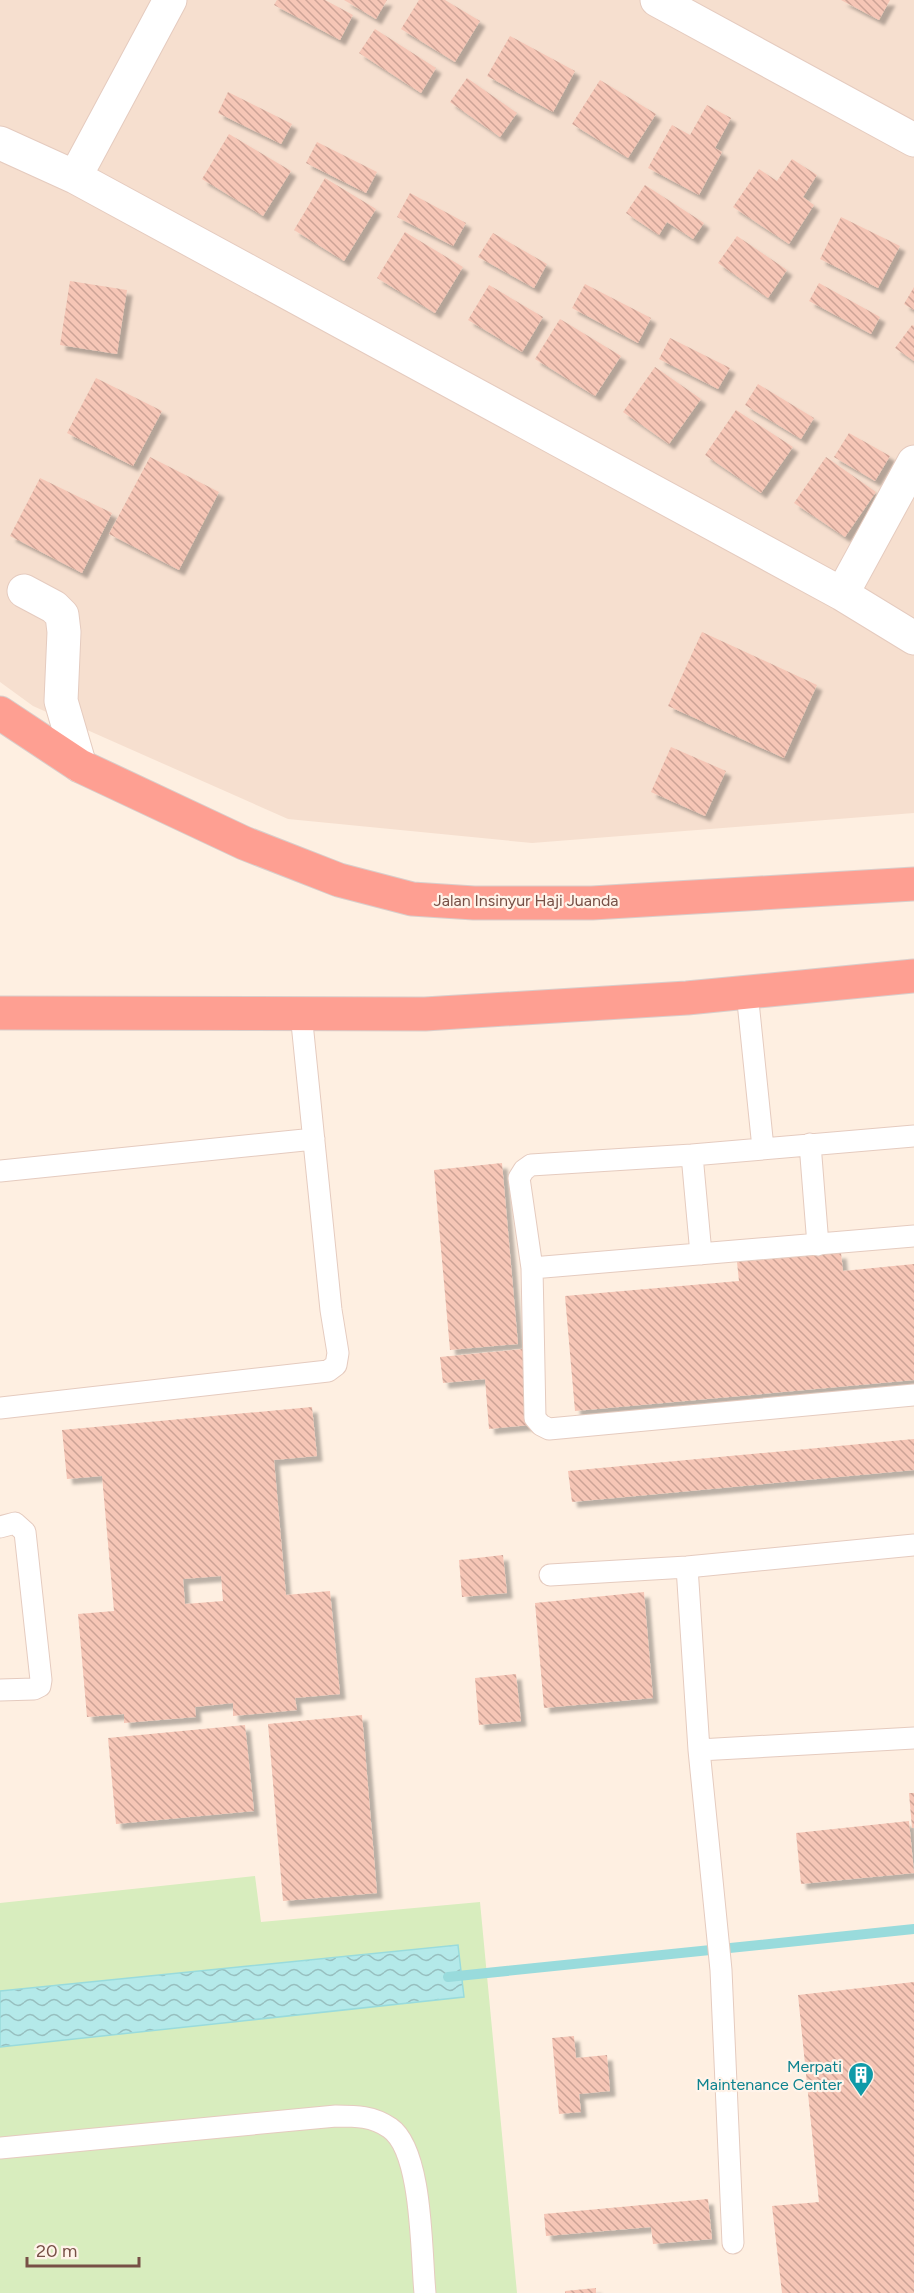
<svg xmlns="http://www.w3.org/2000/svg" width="914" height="2293" font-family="Figtree,sans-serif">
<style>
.residential{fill:#f6dfcf}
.grass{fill:#d8edbe}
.water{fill:url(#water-waves);stroke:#99dbdc;stroke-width:1.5}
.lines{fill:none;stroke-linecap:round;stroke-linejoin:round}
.stream{stroke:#99dbdc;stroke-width:10}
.building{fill:url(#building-back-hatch);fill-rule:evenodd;filter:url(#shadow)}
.lane-casing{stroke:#e5cbbf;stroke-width:23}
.street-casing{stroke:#e5cbbf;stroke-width:35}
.highway-casing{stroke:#d9cecb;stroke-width:35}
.lane{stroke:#fff;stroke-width:21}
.street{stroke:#fff;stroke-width:33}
.highway{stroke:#fe9f92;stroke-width:33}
.labels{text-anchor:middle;stroke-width:4.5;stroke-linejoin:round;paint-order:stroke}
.street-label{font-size:16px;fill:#775046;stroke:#fff3e9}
.culture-label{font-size:16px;fill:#0d838f;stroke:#fff3e9;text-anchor:end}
</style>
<defs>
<pattern id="water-waves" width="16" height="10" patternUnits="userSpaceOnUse" patternTransform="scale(1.5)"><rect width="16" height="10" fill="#b4e9e9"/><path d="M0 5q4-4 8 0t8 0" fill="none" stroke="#97bfbf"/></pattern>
<pattern id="building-back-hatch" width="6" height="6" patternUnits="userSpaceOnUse" patternTransform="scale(1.5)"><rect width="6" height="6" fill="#f6c6b6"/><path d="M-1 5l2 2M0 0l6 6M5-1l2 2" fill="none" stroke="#cca396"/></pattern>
<filter id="shadow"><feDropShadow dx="5.5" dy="5.5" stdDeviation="1.5" flood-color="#0004"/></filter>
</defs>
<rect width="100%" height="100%" fill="#feefe1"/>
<path class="residential" d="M0,0H914V813L532,843L288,819L33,706L0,682Z"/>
<path class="grass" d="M255,1876L261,1922L480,1902L517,2293H0V1903Z"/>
<path class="water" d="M458,1945L464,1997L0,2047V1991Z"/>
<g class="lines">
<path class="stream" d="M448,1977L914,1929"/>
</g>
<path class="building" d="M277,0H325L353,15L340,40L274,5Z
M344,0H387L376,19Z
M419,0H445L480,21L455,62L401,29Z
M841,0H890L879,20Z
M375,29L436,68L421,93L359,53Z
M510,36L575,71L553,112L487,76Z
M467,78L517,113L500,137L450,102Z
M600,80L656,114L628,158L572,124Z
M228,92L292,124L281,144L218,113Z
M707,105L731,118L715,148L722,152L699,195L648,168L672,125L690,135Z
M229,134L291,171L263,216L202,179Z
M317,142L377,172L366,193L306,163Z
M792,159L817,175L803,197L814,205L789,244L733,207L759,169L777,181Z
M325,178L376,209L344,261L294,230Z
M645,185L704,223L693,239L667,222L659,235L626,213Z
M410,193L466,223L453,246L397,217Z
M841,217L900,246L878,288L820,259Z
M405,232L463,267L435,313L377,278Z
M493,233L547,264L534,288L478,257Z
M737,236L787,270L768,298L718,263Z
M70,281L127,290L117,354L60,345Z
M819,283L880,317L871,334L809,301Z
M585,284L651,318L638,343L572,308Z
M489,285L543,317L522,352L468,320Z
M914,287V310L904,304Z
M560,319L621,356L595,396L535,359Z
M912,325L914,326V361L895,348Z
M670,338L730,368L718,389L659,359Z
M655,367L701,399L669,444L623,412Z
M96,378L162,411L133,466L67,433Z
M758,384L814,418L801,439L745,405Z
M736,410L793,447L761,493L705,455Z
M849,433L890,456L875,481L834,457Z
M150,457L219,492L179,570L109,534Z
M826,457L876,492L845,537L794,503Z
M40,478L112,513L82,573L10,536Z
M702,632L817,685L784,758L668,706Z
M671,747L726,771L705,816L651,792Z
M502,1163L518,1344L450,1350L434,1170Z
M841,1253L843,1271L914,1264V1380L575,1411L565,1296L739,1281L737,1262Z
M523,1349L530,1425L489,1429L485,1379L443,1383L440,1357Z
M312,1407L317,1456L274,1460L286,1595L330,1591L340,1694L295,1698L297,1710L233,1716V1703L195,1707L196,1717L124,1723V1714L87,1717L78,1614L114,1611L102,1476L67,1479L62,1430ZM221,1576L223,1601L185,1604L183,1579Z
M914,1439V1470L572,1502L568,1471Z
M503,1555L507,1593L462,1597L459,1560Z
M644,1592L653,1698L544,1708L535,1603Z
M516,1674L521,1721L479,1725L475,1678Z
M362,1715L377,1893L283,1901L268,1724Z
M245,1725L254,1811L116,1824L108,1738Z
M909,1793H914V1828H912Z
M909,1821L914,1873L801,1884L796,1833Z
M914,1982V2293H782L772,2206L819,2202L798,1995Z
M574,2036L576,2058L607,2055L610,2091L579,2094L581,2112L559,2114L552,2038Z
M708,2199L712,2239L653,2244L651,2227L546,2236L544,2214Z
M596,2288V2293H565V2291Z"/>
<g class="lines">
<defs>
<path id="lane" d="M747,992L763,1148
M914,1136L692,1155L531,1165L524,1170L519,1178L532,1268L535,1418L541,1425L549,1429L914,1395
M810,1144L818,1245
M692,1155L701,1254
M0,1171L314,1139
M532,1268L914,1236
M0,1408L328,1371L336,1365L338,1353L331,1310L301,1013
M0,1527L15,1523L25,1532L41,1680L40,1686L34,1689L0,1690
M687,1567L699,1750L721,1970L733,2243
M550,1575L687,1567L914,1545
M699,1750L914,1738
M0,2148L336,2116C356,2116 373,2116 390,2128C423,2151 421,2254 425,2293"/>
<path id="street" d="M657,0L914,140
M0,143L75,177L842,594L914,638
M75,177L170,0
M24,591L54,607L62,615L64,632L61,701L80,766
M842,594L914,462"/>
<path id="highway" d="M0,713L80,766L244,843L339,880L412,899L474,903H592L914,884
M0,1013L425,1014L687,998L914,976"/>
</defs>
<use href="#lane" class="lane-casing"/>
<use href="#street" class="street-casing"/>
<use href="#highway" class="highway-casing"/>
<use href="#lane" class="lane"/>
<use href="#street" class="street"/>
<use href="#highway" class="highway"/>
</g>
<defs>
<symbol id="building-pin" viewBox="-11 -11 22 30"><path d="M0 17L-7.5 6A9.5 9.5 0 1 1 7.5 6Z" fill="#0f9aa8" stroke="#fff3e9"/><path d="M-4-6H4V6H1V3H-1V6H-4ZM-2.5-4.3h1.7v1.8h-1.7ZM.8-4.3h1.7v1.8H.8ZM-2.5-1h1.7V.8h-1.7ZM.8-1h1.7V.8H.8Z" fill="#fff"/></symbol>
</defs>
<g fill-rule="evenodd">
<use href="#building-pin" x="846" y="2060" width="30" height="40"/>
</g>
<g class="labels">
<g class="street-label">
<text x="526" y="906">Jalan Insinyur Haji Juanda</text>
</g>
<g class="culture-label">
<text x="842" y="2072">Merpati<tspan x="842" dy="18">Maintenance Center</tspan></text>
</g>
</g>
<path d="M27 2257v9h112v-9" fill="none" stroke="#775046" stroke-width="3"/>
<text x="36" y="2257" font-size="18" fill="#775046" stroke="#fff3e9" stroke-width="4.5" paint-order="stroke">20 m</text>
</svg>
